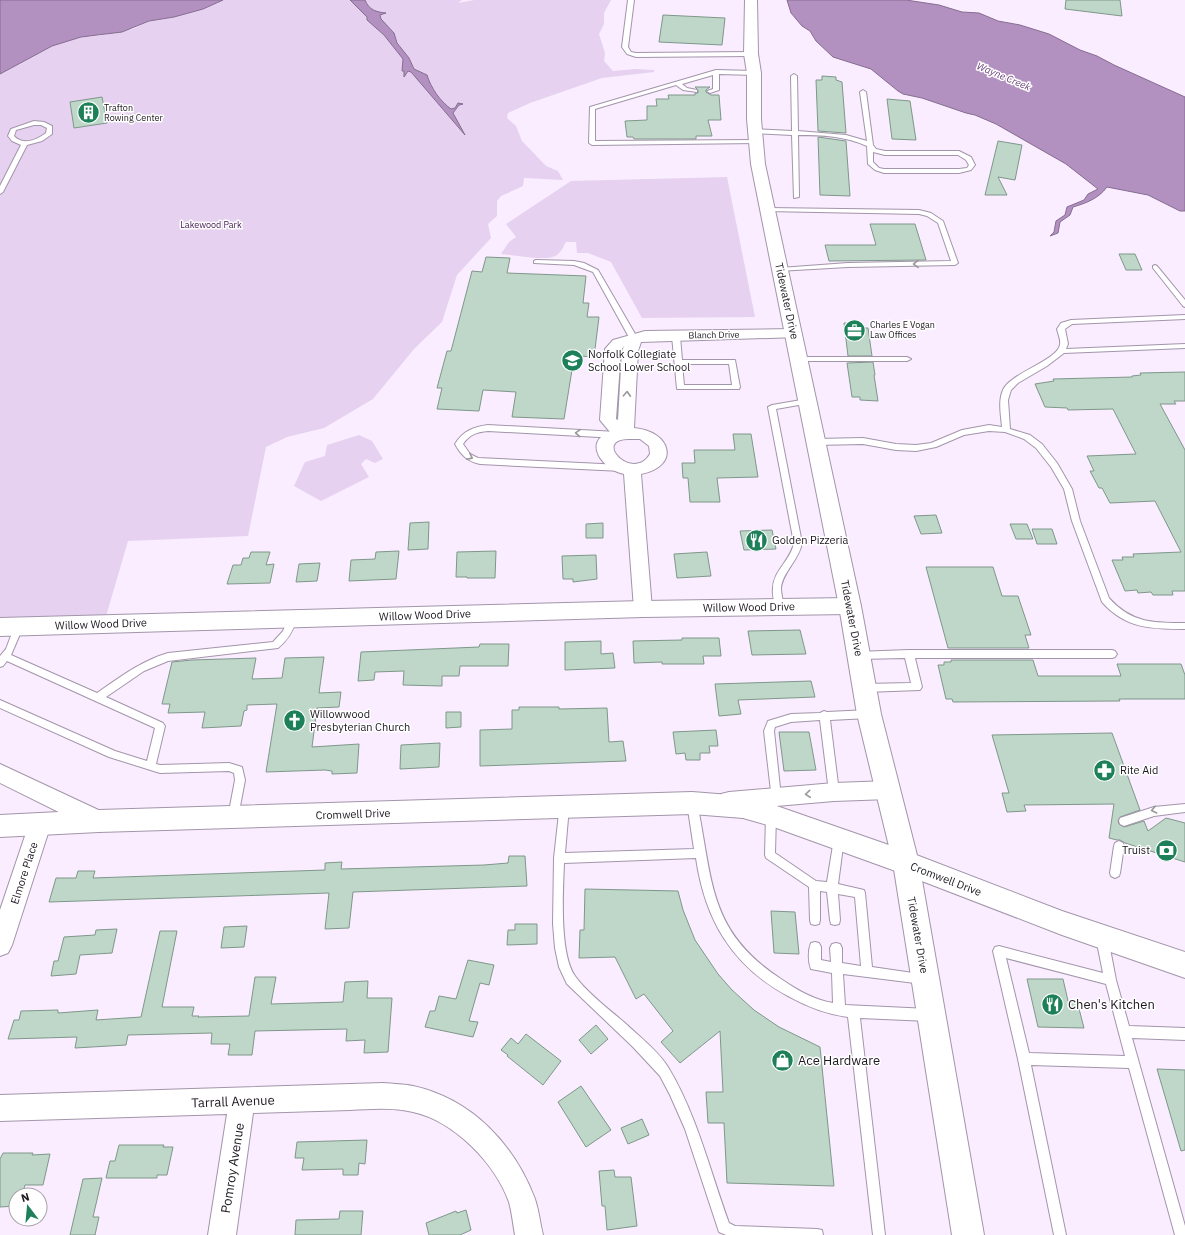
<svg xmlns="http://www.w3.org/2000/svg" width="1185" height="1235" font-family="'IBM Plex Sans',sans-serif">
<style>
.green{fill:#e6d1f0}
.water{fill:#b291c0;stroke:#856c90}
.building{fill:#bed7c9;stroke:#7f978a}
.lines{fill:none;stroke-linecap:round;stroke-linejoin:round}
.service-casing{stroke:#a395aa;stroke-width:2}
.minor-casing{stroke:#a395aa;stroke-width:2}
.tertiary-casing{stroke:#a395aa;stroke-width:2}
.trunk-casing{stroke:#a395aa;stroke-width:2}
.service{fill:#fff;fill-rule:evenodd}
.minor{fill:#fff;fill-rule:evenodd}
.tertiary{fill:#fff;fill-rule:evenodd}
.trunk{fill:#fff;fill-rule:evenodd}
.oneway{stroke:#99979a}
.labels{text-anchor:middle;stroke-width:3;stroke-linejoin:round;paint-order:stroke}
.far-poi-label{font-size:9px;fill:#1d171f;stroke:#fff;text-anchor:start}
.far-park-label{font-size:9px;fill:#411650;stroke:#fff}
.far-street-label{font-size:9px;fill:#1d171f;stroke:#fff}
.far-water-label{font-size:10px;font-style:italic;fill:#673c78;stroke:#fff}
.street-label{font-size:11px;fill:#1d171f;stroke:#fff}
.poi-label{font-size:11px;fill:#1d171f;stroke:#fff;text-anchor:start}
.near-poi-label{font-size:13px;fill:#1d171f;stroke:#fff;text-anchor:start}
.near-street-label{font-size:13px;fill:#1d171f;stroke:#fff}
</style>
<rect width="100%" height="100%" fill="#faedff"/>
<path class="green" d="M223,0H350L367,17V20L384,35L403,59L402,70H404V76L408,71L411,72L463,133L453,113L459,105H462L458,103L455,108L451,109C440,101 431,88 427,75L414,69L409,58L397,43L394,33L381,19L379,15L384,14C375,12 369,9 365,0H462L458,3L474,0H611L604,13V24L599,34L605,53L604,61L613,71L635,69L654,70V72L602,78L530,103L508,113L507,118L516,126L522,141L546,166L558,171L563,180L524,178L523,186L501,196L497,201V216L488,224L491,238L457,275L442,322L414,349L373,399L324,428L287,437L266,447L248,536L128,541L104,623L0,627V74L52,46L81,37L98,36L133,29L149,21L174,17L203,9Z
M727,177L755,317L642,318L611,262L588,253H577L576,242H566C563,247 562,251 557,255C546,262 515,255 501,254L509,242L516,237L506,224L571,181Z
M359,435L372,441L383,459L375,463L366,459L361,464L369,477L321,501L294,486L305,462L325,456L327,445Z"/>
<path class="water" d="M0,0H223L203,9L174,17L149,21L122,32L81,37L52,46L0,74Z
M350,0H365C369,10 376,12 386,13L380,15L381,19L394,33L397,43L409,58L414,69L427,75C431,88 440,101 451,109L455,108L458,103L463,104L459,105L453,113L465,135L411,72L408,71L404,77V71H402L403,59L384,35L367,20V17Z
M787,0H906L939,5L962,12L979,13L998,21L1020,25L1049,34L1080,50L1097,56L1114,65L1185,97V211H1180L1148,195L1107,187C1098,199 1086,203 1073,207L1070,215L1060,222L1058,233L1050,236L1054,232L1056,221L1065,215L1067,207L1084,200L1088,194L1098,189L1066,164L996,124L975,115L966,113L922,98L903,94L898,91L871,69L833,57L816,41L810,31L802,26L791,13Z"/>
<path class="building" d="M1066,0H1120L1122,16L1065,9Z
M663,15L725,18L722,45L659,42Z
M822,76L836,77V80L842,82L846,133L818,131L816,80H822Z
M695,87H710L706,90V92L711,95H719L721,120H708L712,136H696V139H634L633,137H627L625,121L647,120V106H657L656,99H669L668,95H695V93H698V90Z
M102,97L107,123L74,128L70,102Z
M887,99L910,101L916,140L892,139Z
M818,137L846,141L850,196L820,195Z
M998,141L1022,145L1015,180L998,177L1007,195H985Z
M870,224H915L926,260L829,261L825,245H876Z
M1119,254H1135L1142,270H1126Z
M486,257L510,258L507,273L586,276L583,303H589L587,317H599L594,357L580,356L578,370H572L564,419L512,417L516,392L483,390L479,411L437,409L442,388H437L447,351H451L472,271L482,272Z
M844,323L861,324L862,328H868L872,356H848Z
M873,362L875,375H874L878,401L860,400V397H852L847,363Z
M1185,372V401H1174L1176,404H1160L1185,450V591H1172L1173,595H1153L1151,592L1138,593L1137,590L1125,591L1112,560H1123L1122,557H1134L1133,554L1181,552L1155,501L1110,503L1102,488H1099L1090,471H1094L1087,456L1136,454L1113,409L1068,410L1067,408L1045,407L1035,384L1054,381L1053,379L1132,377V376L1141,375L1140,373Z
M733,434H751L758,477L717,478L720,502H690L688,478H683L682,463H695L694,450H735Z
M936,515L942,533L921,534L914,516Z
M429,522L428,549L408,550L410,523Z
M603,523V538H586V524Z
M1010,524H1027L1033,539H1016Z
M1032,529H1052L1057,544H1037Z
M772,530L776,549L744,550L740,531Z
M399,551L396,579L349,581L351,560L375,559L376,552Z
M496,551L495,578H467V577H456L457,552Z
M251,552H270L266,565L274,564L270,583L227,584L233,565H241L243,558H249Z
M707,552L711,576L677,578L674,554Z
M596,555L597,579L573,582V579H563L562,556Z
M320,563L317,581L296,582L299,564Z
M926,567H993L1002,596H1018L1031,635H1025L1029,648H948Z
M800,630L806,654L752,655L748,631Z
M682,638H719L721,656H703L704,664H662V662L634,663L633,641L682,640Z
M601,641V654L613,653L615,668L565,670V642Z
M480,644H509L508,666H460L459,676H442V686L403,685L404,671L375,672L374,680L358,681L361,652L479,647Z
M324,657L319,693L341,692L339,707L317,708L312,747L359,744L357,773L332,774V771L325,770L266,772L277,704L247,705V710L244,711L241,726L202,728L205,712L168,713L170,704H162L172,662L192,660L256,658L252,679L282,678L285,658Z
M951,660H1033L1038,676H1121L1117,664H1181L1185,675V699H1119L1120,701L953,702L952,699H946L938,665H944V662H951Z
M811,681L815,697L738,700L741,714L719,716L715,684Z
M519,707H559V709L607,708L609,742L623,741L626,761L480,766V730L512,729V710H519Z
M446,712H461V727L446,728Z
M716,730L718,746H709L710,753H700V760H686L685,753L676,754L673,732Z
M779,732H809L816,770L784,771Z
M1112,733L1140,810L1120,817L1118,821L1119,824L1124,827L1144,821L1148,831L1166,818L1185,823V862L1125,843L1120,840H1117L1109,838L1114,804L1024,805L1026,811L1007,812L1002,793H1009L992,735Z
M440,743L439,767L400,769L401,745Z
M509,856H525L527,886L353,892L349,928L325,929L329,893L49,902L56,878H76L78,871H95L93,878L325,870V863L342,862L341,869L484,865L508,863Z
M585,889L678,891L683,910L695,940L718,974L732,990L754,1010L779,1027L820,1047L834,1186L727,1183L724,1123H708L706,1092H723L720,1031L680,1063L661,1042L673,1031L644,994L636,999L615,957L579,958L580,930H584Z
M771,911L795,912L799,954L774,953Z
M515,924H537V944L507,945L508,930H515Z
M247,926L244,947L221,948L224,927Z
M117,929L112,953L80,955L76,974L51,976L54,961H58L64,937L95,935L96,930Z
M160,931H177L162,1007H194L192,1016H199L198,1017L249,1016L255,977H276L271,1004L343,1002L345,982L368,981L367,998H392L388,1052L364,1053L365,1040L346,1041L347,1029L255,1031L252,1055H228L230,1044H211L212,1033L128,1035L126,1045L75,1048L77,1037L8,1039L14,1020H19L21,1011L58,1010V1013L98,1010L96,1020L141,1017Z
M468,960L494,965L489,985L480,983L469,1021L478,1022L473,1037L425,1027L430,1011H435L439,996L456,999Z
M1027,979H1063L1068,1001H1077L1084,1028L1038,1027Z
M596,1025L608,1039L591,1054L579,1040Z
M526,1034L561,1061L543,1085L507,1056L508,1055L501,1050L511,1038L518,1044Z
M1157,1069L1185,1070V1150L1181,1151Z
M581,1086L611,1130L586,1147L558,1102Z
M642,1119L649,1135L628,1144L621,1128Z
M367,1140L365,1164L359,1163L358,1175H343V1169L302,1170L304,1158H295L297,1142Z
M119,1145H164L163,1147H173L167,1175H157V1178H106L110,1161H115Z
M3,1153H33L32,1155L50,1154L43,1185H25L22,1195H16V1206L0,1207V1159Z
M614,1170L615,1177H631L637,1226L607,1230L605,1206H602L599,1171Z
M102,1178L93,1217H99L95,1235H70L83,1179Z
M466,1210L471,1230L460,1235H429L426,1223L456,1211L457,1213Z
M340,1211H363L361,1235H295L296,1220L339,1219Z"/>
<g class="lines">
<defs>
<path id="service" d="M628,0H634L628,47L631,52L636,53L751,52L754,54L751,56L636,57L627,54L622,47Z
M716,70L754,71L757,73L754,75L719,74V90L710,93L707,91L713,89V75L682,84L687,88L697,90V92L683,90L676,85L595,109V141L756,140L759,142L758,143L592,145L589,143L590,107Z
M794,74L797,76L798,131L846,135L867,141L860,92L863,90L866,92L873,145L876,149L885,151H959L971,157L975,165L971,170L959,173H884L875,170L868,164L867,146C845,136 822,135 798,135L799,197L794,198L792,135L755,133L752,131L755,129L792,131L791,76ZM873,152L885,155H958L966,160L969,165L967,168L959,169H884L879,168L873,162Z
M34,121L44,122L52,126V134L42,141L27,145L3,192L0,194V186L21,145L12,141L8,136L11,129ZM34,125H41L47,128L46,133C37,140 23,146 14,136L16,130Z
M768,208L919,210L931,213L943,221L958,263L955,265L848,267L778,271L777,270L780,268L848,263L951,261L938,223L927,216L919,214L766,211L765,210Z
M536,260L574,261L584,263L598,270L638,339L637,341H634L630,339L593,272L574,265L534,263V261Z
M1155,265L1157,266L1185,300V307L1183,306L1153,268V266Z
M1185,315V319L1072,324L1065,329L1068,344L1066,349L1185,344V348L1064,353L1047,366L1018,383L1011,390L1008,400L1010,429L1030,435L1042,444L1057,463L1072,489L1080,521L1109,598C1131,623 1154,623 1185,623V629C1152,629 1126,629 1102,602L1072,521L1064,489L1051,467L1036,448L1024,439L1005,432L989,431L964,435L936,447L916,451L896,450L863,444L816,445L812,442L816,439L863,438L896,444L916,445L931,443L962,430L989,425L1002,427C1001,415 998,401 1003,390C1010,373 1059,360 1060,344C1061,340 1058,334 1057,329L1061,323L1071,320Z
M673,334H676L680,336L682,360H735L740,387L739,389H677L672,336ZM682,364H729L732,385H684Z
M796,357H907L911,359L907,361H796Z
M807,399L811,401L810,403L776,409L802,543C799,560 782,573 781,588C781,594 783,601 784,607L780,610L776,607C774,601 772,594 773,588C773,571 791,560 794,543L768,407L772,405Z
M488,425L617,432L621,435L617,438L488,431C477,432 470,434 463,444L470,454L478,458L622,465L626,468L622,471L480,464C467,461 461,455 455,444C463,431 473,427 488,425Z
M292,616L295,617L297,619C293,631 288,640 278,648L168,661L144,671L106,697L163,723L165,726L156,764L160,765L229,763L242,767L245,780L238,817L237,820L233,821L229,820L228,817L235,780L234,773L229,771L160,773L109,757L0,708V700L115,751L147,761L155,728L7,661L3,666L0,667V656L6,649L15,625H21L23,627L11,655L97,693C120,677 141,661 168,653L273,642L283,631L289,617Z
M909,650H1112L1115,651L1117,654L1115,657L1112,658H915L922,687L920,690L865,692L862,691L860,688L862,685L865,684L911,683L905,658L859,659L856,658L854,655L856,652Z
M869,710L872,711L874,714L872,717L869,718L830,720L839,792L838,795L834,796L830,795L829,792L820,720L791,722L775,727L774,731L781,797L780,800L776,801L772,800L764,731L768,721L791,714L820,713L824,711L827,712Z
M692,799L696,800L697,803C713,879 707,931 781,979C797,990 814,1000 833,1003L832,973L811,969C808,962 808,950 811,943L815,942L819,943L821,947V960L831,962L830,948L832,944L836,943L840,944L842,948V963L861,966L855,897L838,894L840,920L839,924L835,925L831,924L830,920L827,892L820,891V920L819,924L815,925L811,924L810,920L809,887L766,858L765,855L766,815L767,812L771,811L775,812L776,815L775,853L816,881L827,882L834,839L835,836L839,834L843,836L844,839L838,884L864,890L865,893L872,967L927,975L929,979L927,983L923,984L843,974L845,1005L929,1009L933,1011L935,1015L933,1019L929,1021L860,1018L885,1235H873L848,1017C826,1014 808,1007 788,996C732,966 705,920 696,858L564,863C563,890 559,953 575,976C587,993 610,1010 626,1024C640,1037 658,1051 668,1067C697,1115 710,1171 729,1223L735,1226L817,1229L822,1230L823,1235H726L719,1232L685,1129L670,1095L660,1076L633,1047L567,984L559,967L555,948L553,924L554,858L560,804L564,803L568,804L569,807L565,853L694,849L687,803L688,800Z
M1185,804V812L1154,816L1124,826L1120,824L1119,821L1120,818L1154,807Z
M1119,841L1123,843L1124,846L1120,873L1119,876L1115,878L1111,876L1110,873L1114,846L1115,843Z
M1102,933L1106,934L1108,938L1116,980L1129,1026L1185,1028V1040L1132,1038L1185,1226V1235H1175L1129,1068L1031,1065L1066,1235H1054L1018,1059L993,951L995,947L999,946L1103,973L1096,938L1098,934ZM1006,958L1106,984L1125,1056L1029,1053Z"/>
<path id="minor" d="M793,329L798,331L801,334L798,337L641,342L638,351L634,428C671,431 681,466 641,474L652,609L650,614L643,616L636,614L634,609L624,474C603,470 582,442 610,432L600,420L605,349L613,340L645,331ZM624,346L622,351L618,420L616,419L621,350ZM629,439H640L649,446L650,454C633,483 591,439 629,439Z
M0,764L107,814L110,821L107,828L99,831L91,828L0,783Z
M889,781L897,784L900,790L897,796L889,799L834,801L729,810L721,808L718,801L721,794L729,792L834,783Z
M40,814L48,817L51,824L12,945L8,953L0,956V910L29,824L32,817Z
M383,1083C393,1084 403,1084 413,1086C472,1099 514,1144 535,1199C539,1211 540,1223 543,1235H515C513,1224 512,1213 509,1202C495,1163 454,1121 413,1112C393,1107 371,1109 350,1110C318,1111 285,1112 253,1113L236,1235H208L227,1114L0,1121V1095Z"/>
<path id="tertiary" d="M850,598L858,600L861,606L858,612L850,614L643,617L0,636V618L643,601Z
M692,792L743,796L771,804L906,851L1062,911L1185,952V978L1062,935L901,873L771,826L743,818L692,814L99,832L0,837V815L99,810Z"/>
<path id="trunk" d="M745,0H757L758,54L761,73V119L765,164L861,606L881,714L919,863L984,1235H952L893,863L857,714L839,606L751,164L747,119V73L744,54Z"/>
</defs>
<use href="#service" class="service-casing"/>
<use href="#minor" class="minor-casing"/>
<use href="#tertiary" class="tertiary-casing"/>
<use href="#trunk" class="trunk-casing"/>
<use href="#service" class="service"/>
<use href="#minor" class="minor"/>
<use href="#tertiary" class="tertiary"/>
<use href="#trunk" class="trunk"/>
</g>
<defs><path id="oneway-chevron" d="M-2-3.5L2.5 0L-2 3.5" fill="none" stroke-width="1.6" stroke-linecap="round" stroke-linejoin="round"/></defs>
<g class="oneway">
<use href="#oneway-chevron" transform="translate(916 264) rotate(179)"/>
<use href="#oneway-chevron" transform="translate(627 394) rotate(-87)"/>
<use href="#oneway-chevron" transform="translate(578 433) rotate(-177)"/>
<use href="#oneway-chevron" transform="translate(470 457) rotate(27)"/>
<use href="#oneway-chevron" transform="translate(808 794) rotate(175)"/>
<use href="#oneway-chevron" transform="translate(1154 810) rotate(167)"/>
</g>
<defs>
<symbol id="building-disc" viewBox="-11 -11 22 22"><circle r="9.5" fill="#1e8059" stroke="#fff"/><path d="M-4-6H4V6H1V3H-1V6H-4ZM-2.5-4.3h1.7v1.8h-1.7ZM.8-4.3h1.7v1.8H.8ZM-2.5-1h1.7V.8h-1.7ZM.8-1h1.7V.8H.8Z" fill="#fff"/></symbol>
<symbol id="office-disc" viewBox="-11 -11 22 22"><circle r="9.5" fill="#1e8059" stroke="#fff"/><path d="M-6-3h4V-5.5h4V-3h4V5H-6ZM-1-4.5V-3h2v-1.5ZM-6 0V1H6V0Z" fill="#fff"/></symbol>
<symbol id="school-disc" viewBox="-11 -11 22 22"><circle r="9.5" fill="#1e8059" stroke="#fff"/><path d="M0-5L7-2L0 1L-7-2ZM-4 1L0 2.5L4 1V4Q0 6-4 4Z" fill="#fff"/></symbol>
<symbol id="restaurant-disc" viewBox="-11 -11 22 22"><circle r="9.5" fill="#1e8059" stroke="#fff"/><path d="M-5-6h1v4h1v-4h1v4h1v-4h1v5L-1.5 .5V6h-2V.5L-5-1ZM5-6V6H3V1.5H1.5Q1.5-4 5-6Z" fill="#fff"/></symbol>
<symbol id="church-disc" viewBox="-11 -11 22 22"><circle r="9.5" fill="#1e8059" stroke="#fff"/><path d="M-1.2-6h2.4v3.5h3.3v2.4h-3.3V6h-2.4V-.1h-3.3v-2.4h3.3Z" fill="#fff"/></symbol>
<symbol id="pharmacy-disc" viewBox="-11 -11 22 22"><circle r="9.5" fill="#1e8059" stroke="#fff"/><path d="M-2-6h4v4h4v4h-4v4h-4v-4h-4v-4h4Z" fill="#fff"/></symbol>
<symbol id="bank-disc" viewBox="-11 -11 22 22"><circle r="9.5" fill="#1e8059" stroke="#fff"/><path d="M-6-4H6V4H-6ZM0-2.3a2.3 2.3 0 1 0 0 4.6a2.3 2.3 0 1 0 0-4.6Z" fill="#fff"/></symbol>
<symbol id="shop-disc" viewBox="-11 -11 22 22"><circle r="9.5" fill="#1e8059" stroke="#fff"/><path d="M-5-2.5h2.3a2.7 3.5 0 0 1 5.4 0H5L5.5 6h-11ZM-1.5-2.5h3a1.5 2.3 0 0 0-3 0Z" fill="#fff"/></symbol>
</defs>
<g fill-rule="evenodd">
<use href="#building-disc" x="76" y="100" width="25" height="25"/>
<use href="#office-disc" x="842" y="318" width="25" height="25"/>
<use href="#school-disc" x="560" y="348" width="25" height="25"/>
<use href="#restaurant-disc" x="744" y="528" width="25" height="25"/>
<use href="#church-disc" x="282" y="708" width="25" height="25"/>
<use href="#pharmacy-disc" x="1092" y="758" width="25" height="25"/>
<use href="#bank-disc" x="1154" y="838" width="25" height="25"/>
<use href="#restaurant-disc" x="1040" y="992" width="25" height="25"/>
<use href="#shop-disc" x="770" y="1048" width="25" height="25"/>
</g>
<g class="labels">
<g class="far-poi-label">
<text x="104" y="111">Trafton<tspan x="104" dy="10">Rowing Center</tspan></text>
<text x="870" y="328">Charles E Vogan<tspan x="870" dy="10">Law Offices</tspan></text>
</g>
<g class="far-park-label">
<text x="211" y="228">Lakewood Park</text>
</g>
<g class="far-street-label">
<text transform="translate(714 335) rotate(-1)" y="3">Blanch Drive</text>
</g>
<g class="far-water-label">
<text transform="translate(1004 76) rotate(23)" y="4">Wayne Creek</text>
</g>
<g class="street-label">
<text transform="translate(787 301) rotate(78)" y="4">Tidewater Drive</text>
<text transform="translate(749 607) rotate(-1)" y="4">Willow Wood Drive</text>
<text transform="translate(425 615) rotate(-2)" y="4">Willow Wood Drive</text>
<text transform="translate(852 618) rotate(79)" y="4">Tidewater Drive</text>
<text transform="translate(101 624) rotate(-2)" y="4">Willow Wood Drive</text>
<text transform="translate(353 814) rotate(-2)" y="4">Cromwell Drive</text>
<text transform="translate(24 873) rotate(-72)" y="4">Elmore Place</text>
<text transform="translate(946 879) rotate(21)" y="4">Cromwell Drive</text>
<text transform="translate(918 935) rotate(80)" y="4">Tidewater Drive</text>
</g>
<g class="poi-label">
<text x="588" y="358">Norfolk Collegiate<tspan x="588" dy="13">School Lower School</tspan></text>
<text x="772" y="544">Golden Pizzeria</text>
<text x="310" y="718">Willowwood<tspan x="310" dy="13">Presbyterian Church</tspan></text>
<text x="1120" y="774">Rite Aid</text>
<text x="1150" y="854" text-anchor="end">Truist</text>
</g>
<g class="near-poi-label">
<text x="1068" y="1009">Chen's Kitchen</text>
<text x="798" y="1065">Ace Hardware</text>
</g>
<g class="near-street-label">
<text transform="translate(233 1101) rotate(-2)" y="5">Tarrall Avenue</text>
<text transform="translate(232 1168) rotate(-81)" y="5">Pomroy Avenue</text>
</g>
</g>
<g transform="translate(28 1207) rotate(344)"><circle r="19" fill="#ffffff" stroke="#a5a2a5"/>
<path d="M0-3L7 15L0 10L-7 15Z" fill="#1e8059"/>
<text y="-6" font-size="11" font-weight="bold" text-anchor="middle" fill="#1d171f">N</text>
</g>
</svg>
